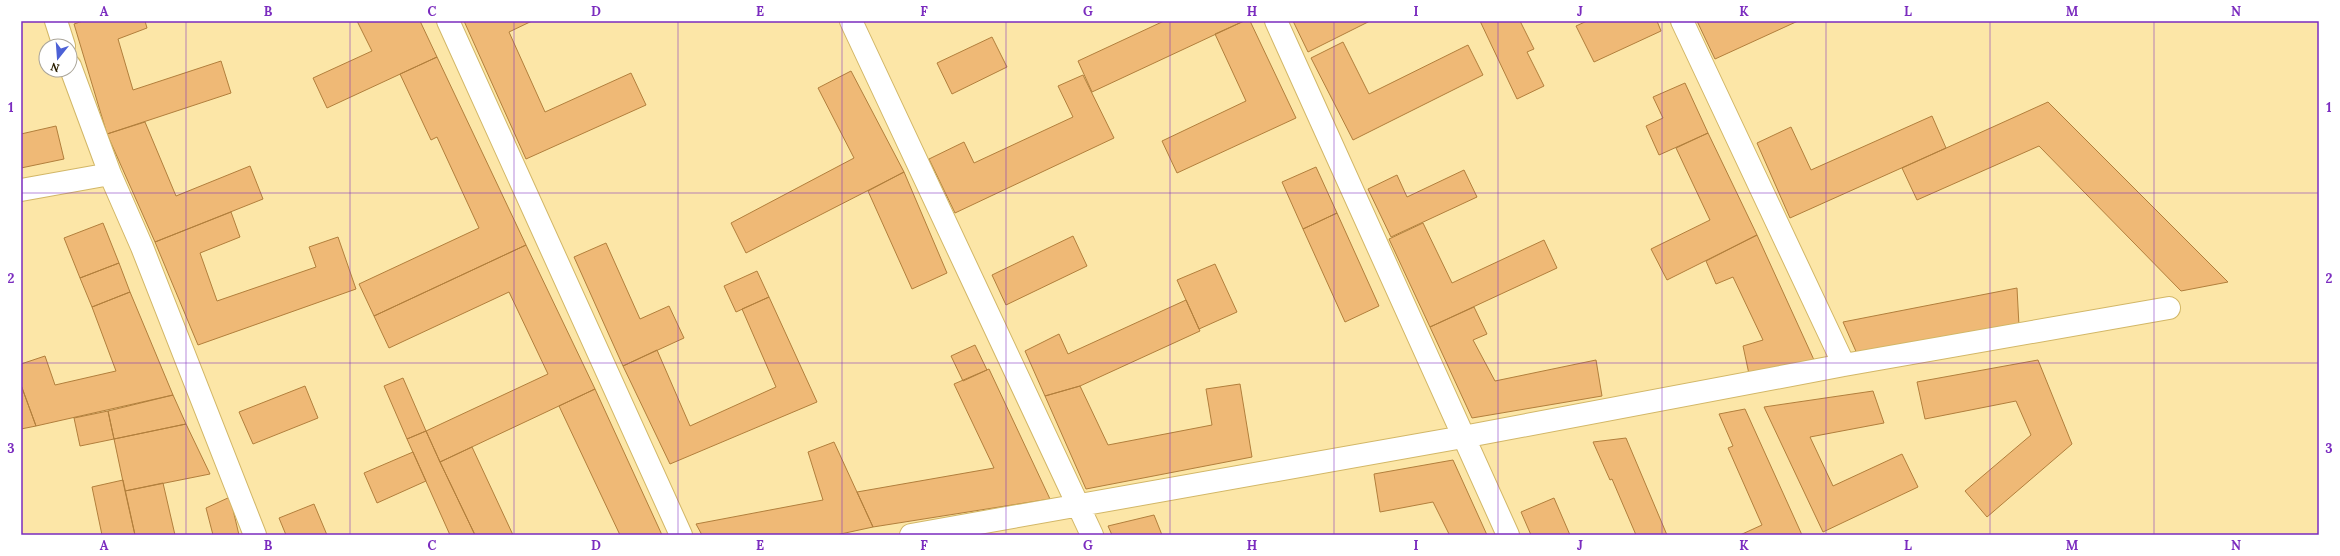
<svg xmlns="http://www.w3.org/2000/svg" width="2340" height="556" font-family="Lora,serif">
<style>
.building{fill:#efb976;stroke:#b27f3c}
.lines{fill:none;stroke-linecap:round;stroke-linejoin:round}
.minor-casing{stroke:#d2b767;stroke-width:24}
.minor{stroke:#fff;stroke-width:22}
.grid{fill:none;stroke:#7b2cbf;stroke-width:1;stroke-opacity:0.55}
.neatline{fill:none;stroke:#7b2cbf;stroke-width:1.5}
.grid-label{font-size:13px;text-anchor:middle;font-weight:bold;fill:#7b2cbf}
</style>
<rect width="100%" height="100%" fill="#fce6a7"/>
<path class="building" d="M83,21H145L147,28L118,39L133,90L221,61L231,93L107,134L74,24Z
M357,21H420L437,57L327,108L313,78L372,51Z
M464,21H532L509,32L545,112L631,73L646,105L526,159Z
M1164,21H1244L1092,92L1078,61Z
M1244,21H1250L1296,118L1177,173L1162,141L1246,101L1215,34Z
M1293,21H1370L1308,52Z
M1480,21H1520L1534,49L1527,52L1544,86L1517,99Z
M1587,21H1657L1661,31L1594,62L1576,26Z
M1697,21H1798L1715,59Z
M992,37L1007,67L952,94L937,63Z
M1343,42L1369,94L1468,45L1483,75L1353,140L1311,58Z
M437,57L526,245L374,316L359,284L479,228L437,137L431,140L400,74Z
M851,71L904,172L746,253L731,223L854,158L818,88Z
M1083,75L1114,138L955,213L929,159L964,142L974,163L1073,117L1058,86Z
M1685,83L1708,133L1659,155L1646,126L1663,118L1653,97Z
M2048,102L2228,282L2181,291L2039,146L1917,200L1902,168Z
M1932,116L1946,148L1790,218L1757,143L1791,127L1811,170Z
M145,122L176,196L250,166L263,199L155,242L107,134Z
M56,126L64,159L21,168V134Z
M1708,133L1757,235L1667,280L1651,249L1710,220L1676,148Z
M1316,167L1337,213L1303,229L1282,182Z
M1464,170L1477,197L1391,237L1368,189L1397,175L1407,197Z
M904,172L947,273L912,289L868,191Z
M231,212L240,237L200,253L217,301L316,267L309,247L338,237L356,289L198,345L155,242Z
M1337,213L1379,306L1345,322L1303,229Z
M103,223L119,263L80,278L64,238Z
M1423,223L1452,283L1544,240L1557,268L1430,327L1389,239Z
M1757,235L1814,360L1749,374L1743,346L1763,340L1733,277L1716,284L1706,261Z
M1073,236L1087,266L1006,305L992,275Z
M606,243L640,319L669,306L684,338L623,366L574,257Z
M526,245L595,389L440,462L426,431L548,374L509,292L389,348L374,316Z
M119,263L130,292L92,307L80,278Z
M1215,264L1237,312L1199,329L1177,280Z
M757,271L769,297L736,312L724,286Z
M2017,288L2019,326L1858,356L1843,322Z
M130,292L173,395L36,426L21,385V364L45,356L55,385L116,371L92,307Z
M769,297L817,402L670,464L623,366L657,350L690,426L776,387L742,309Z
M1186,300L1200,331L1080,386L1045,396L1025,351L1059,334L1068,354Z
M1474,307L1487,334L1473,340L1495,381L1596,360L1602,396L1472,418L1430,327Z
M975,345L987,370L963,381L951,356Z
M2038,360L2072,444L1987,517L1965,491L2031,435L2016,401L1925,419L1917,382Z
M989,369L1050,499L873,527L857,492L994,468L954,384Z
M403,378L426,431L407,439L384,386Z
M1240,384L1252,457L1086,489L1045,396L1080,386L1108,445L1212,425L1206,389Z
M21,385L36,426L21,429Z
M305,386L318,418L253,444L239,412Z
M595,389L662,535H620L559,406Z
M1873,391L1884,423L1810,437L1833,486L1902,454L1918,487L1823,532L1764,407Z
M173,395L186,424L114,439L108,411Z
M1745,409L1802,535H1740L1762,525L1728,448L1733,446L1719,414Z
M108,411L114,439L80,446L74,418Z
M186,424L210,474L125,491L114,439Z
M426,431L440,462L475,535H450L407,439Z
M1626,438L1667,535H1636L1612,479L1610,480L1593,442Z
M834,442L873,527L836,535H702L696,524L823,500L808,452Z
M472,447L513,535H475L440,462Z
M413,452L426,481L377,503L364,473Z
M1453,460L1487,535H1446L1449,534L1433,502L1380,512L1374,474Z
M123,480L135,535H102L92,487Z
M163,483L175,535H135L125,491Z
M230,497L239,535H213L206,508Z
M1554,498L1570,535H1531L1521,512Z
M314,504L327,535H286L279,518Z
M1154,515L1162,535H1112L1108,526Z"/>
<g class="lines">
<defs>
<path id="minor" d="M56,21L64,46
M448,21L681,535
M851,21L1092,535
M1276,21L1508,535
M1682,21L1844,365
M70,66L110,174L142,247L255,535
M21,190L110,174
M911,535L1463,437L1844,365L2169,308"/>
</defs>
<use href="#minor" class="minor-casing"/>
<use href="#minor" class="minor"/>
</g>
<path class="grid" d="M186,21V535M350,21V535M514,21V535M678,21V535M842,21V535M1006,21V535M1170,21V535M1334,21V535M1498,21V535M1662,21V535M1826,21V535M1990,21V535M2154,21V535M21,193H2319M21,363H2319"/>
<rect width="2340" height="556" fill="none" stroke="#ffffff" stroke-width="44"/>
<g transform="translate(58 58) rotate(197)"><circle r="19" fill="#ffffff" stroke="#aaa599"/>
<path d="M0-3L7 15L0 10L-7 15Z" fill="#4c61d6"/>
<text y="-6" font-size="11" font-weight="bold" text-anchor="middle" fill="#2a1f00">N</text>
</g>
<rect x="22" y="22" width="2296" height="512" class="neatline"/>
<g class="grid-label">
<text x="104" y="16">A</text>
<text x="268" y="16">B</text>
<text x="432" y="16">C</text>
<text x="596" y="16">D</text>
<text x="760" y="16">E</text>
<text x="924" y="16">F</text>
<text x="1088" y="16">G</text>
<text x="1252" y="16">H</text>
<text x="1416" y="16">I</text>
<text x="1580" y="16">J</text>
<text x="1744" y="16">K</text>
<text x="1908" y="16">L</text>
<text x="2072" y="16">M</text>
<text x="2236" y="16">N</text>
<text x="11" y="112">1</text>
<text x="2329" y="112">1</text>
<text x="11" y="283">2</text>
<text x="2329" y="283">2</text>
<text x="11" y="453">3</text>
<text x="2329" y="453">3</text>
<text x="104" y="550">A</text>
<text x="268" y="550">B</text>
<text x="432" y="550">C</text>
<text x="596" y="550">D</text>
<text x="760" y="550">E</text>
<text x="924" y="550">F</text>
<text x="1088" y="550">G</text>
<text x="1252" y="550">H</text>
<text x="1416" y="550">I</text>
<text x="1580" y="550">J</text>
<text x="1744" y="550">K</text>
<text x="1908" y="550">L</text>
<text x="2072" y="550">M</text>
<text x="2236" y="550">N</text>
</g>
</svg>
